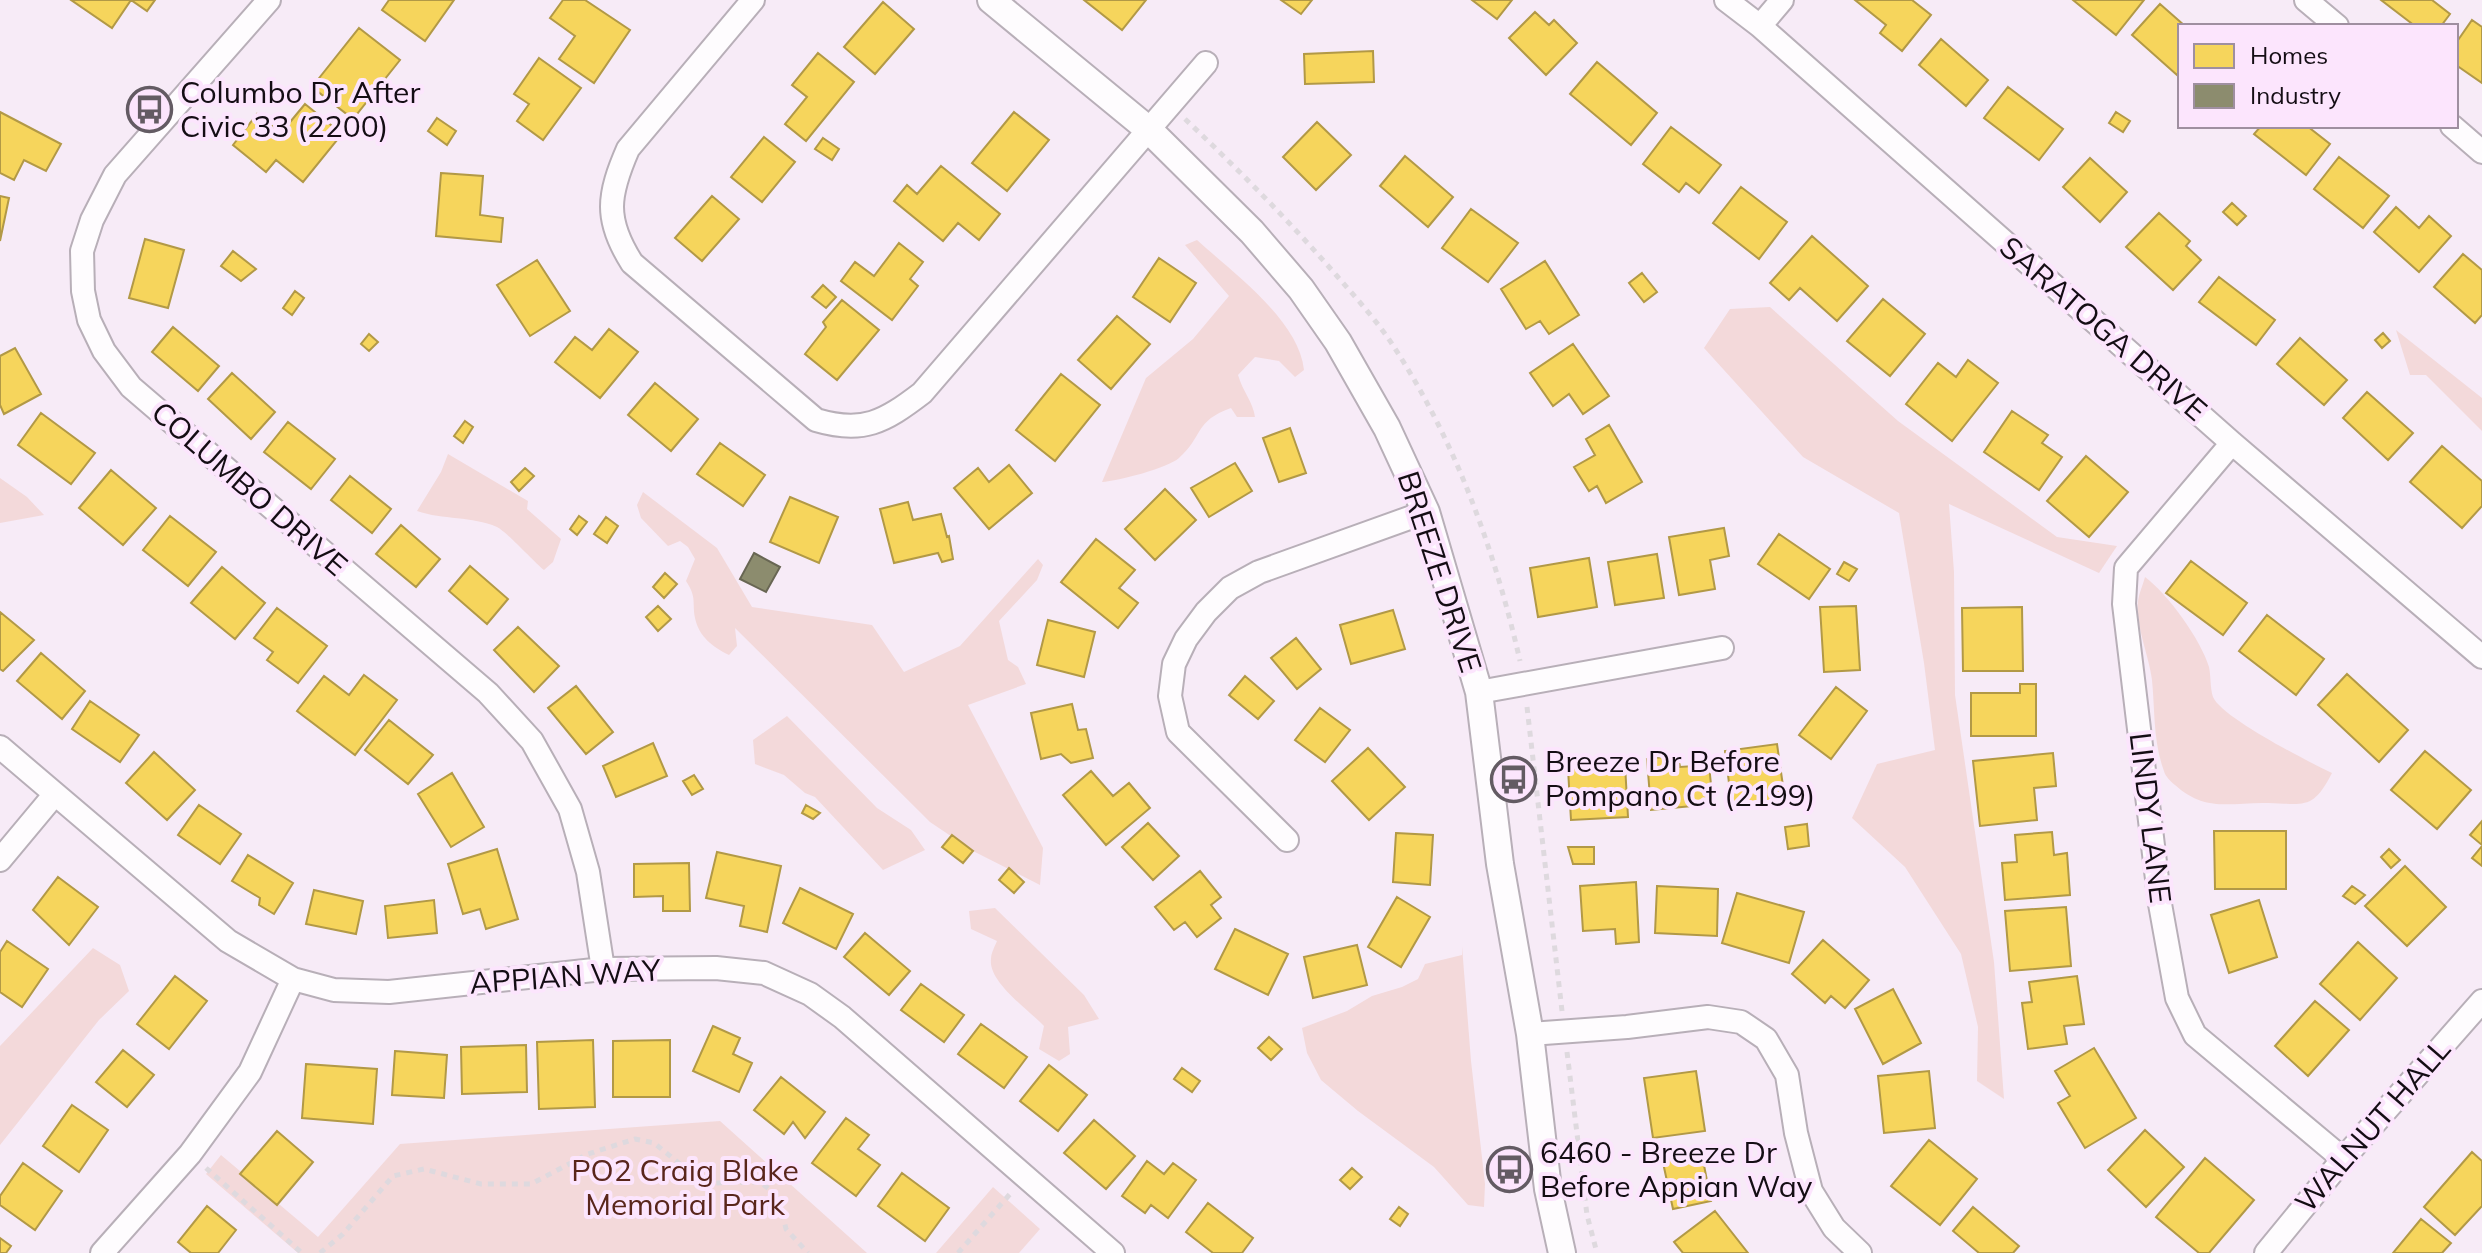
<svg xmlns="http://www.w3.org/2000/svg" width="2482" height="1253" font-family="Mulish,sans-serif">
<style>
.green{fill:#f3d9da}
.homes{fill:#f6d55c;stroke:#b29946;stroke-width:2}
.industry{fill:#8c8c6e;stroke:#686653;stroke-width:2}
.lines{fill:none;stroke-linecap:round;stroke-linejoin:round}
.minor-casing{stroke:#b8afb8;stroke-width:26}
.tertiary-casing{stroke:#b8afb8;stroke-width:30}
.path{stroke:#ded9de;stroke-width:5;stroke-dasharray:6 6;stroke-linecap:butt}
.minor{stroke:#fefcfe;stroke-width:22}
.tertiary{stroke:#fefcfe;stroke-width:26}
.labels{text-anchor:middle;stroke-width:8;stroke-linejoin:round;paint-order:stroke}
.poi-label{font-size:30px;fill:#140d14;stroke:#fce5fd;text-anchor:start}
.street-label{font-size:30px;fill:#140d14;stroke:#fce5fd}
.park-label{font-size:30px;fill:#59261b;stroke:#fce5fd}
</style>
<rect width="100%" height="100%" fill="#f7ebf7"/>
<path class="green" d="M1197,240C1232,272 1299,320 1304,370L1295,377L1279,361L1255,357L1238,375C1243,392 1253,402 1255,417H1237L1231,408C1194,421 1203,437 1179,458C1168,468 1118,481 1102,482L1146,378L1193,339L1229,296L1185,245Z
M1770,307L1898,421L2057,537L2117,546L2099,573L1949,504L1954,572L1955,695L1994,962L2004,1099L1977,1081L1978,1027L1961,954L1905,867L1852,818L1877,764L1935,750L1924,663L1899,513L1803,457L1704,348L1730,309Z
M2396,330L2482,398V431L2426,375H2410Z
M448,454L528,501L527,509L561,539L553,562L544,570C533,561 507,532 497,527C472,516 443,520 417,511L441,472Z
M0,478L27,497L44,515L0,523Z
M643,492L717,548L752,607L872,625L904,672L960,646L1038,559L1043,565L1037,580L999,621L1008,660L1018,667L1026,684L968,705L1043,848L1040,885L973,851L930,822L735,628L737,646L729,655C713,647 699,637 695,618C692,601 697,598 686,581L695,559L688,547L680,541L668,546L641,518L637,505Z
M2145,577C2168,594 2201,640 2209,667C2211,676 2210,688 2213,697C2222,718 2309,762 2332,773C2313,810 2305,804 2268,803C2231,802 2206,813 2175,785C2171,782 2165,776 2164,771C2153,742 2155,710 2152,680C2149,656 2135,624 2138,601C2139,593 2143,585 2145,577Z
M787,716L877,808L911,830L925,850L883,870L815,797L805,793L784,775L755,764L753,740Z
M995,908L1084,995L1099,1019L1068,1027L1070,1054L1059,1061L1039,1049L1044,1026C1029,1010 988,982 991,959C991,953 995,946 997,941L971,929L969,911Z
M1462,946L1471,1061L1485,1184L1484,1207L1468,1205L1434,1167L1358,1111L1321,1080L1307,1053L1302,1028L1347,1011L1372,996L1402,987L1418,979L1425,964L1462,955Z
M93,948L120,965L129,991L99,1020L0,1145V1046Z
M720,1121L867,1253H298L206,1174L221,1155L318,1237L400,1144Z
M993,1187L1040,1229L1019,1253H936Z"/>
<path class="homes" d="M71,0H131L112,28Z
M131,0H155L147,11Z
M389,0H454L425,41L382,10Z
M563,0H585L630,30L594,83L559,59L575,36L550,18Z
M1084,0H1146L1122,30Z
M1281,0H1312L1301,14Z
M1472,0H1512L1497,19Z
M1855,0H1912L1931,15L1902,51L1880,33L1886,25Z
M2073,0H2144L2116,35Z
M2381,0H2432L2450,14L2441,26H2415Z
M883,2L914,29L875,74L844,47Z
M2160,4L2185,26H2180V71L2177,75L2132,35Z
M1535,12L1549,25L1554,20L1577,43L1546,75L1509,38Z
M2472,20L2482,27V83L2456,65V43Z
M359,28L400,60L353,119L312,87Z
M1941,39L1988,80L1966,106L1919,65Z
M1373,51L1374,82L1305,84L1304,54Z
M818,53L854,82L806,141L785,124L807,97L792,85Z
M539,58L581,88L543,140L517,121L529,104L514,94Z
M1597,62L1657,113L1631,145L1570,94Z
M2008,87L2063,129L2039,160L1984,118Z
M305,104L342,134L303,182L276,160L266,172L233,145L257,114L281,133Z
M0,112L61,144L46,171L24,160L14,180L0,173Z
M1014,112L1049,140L1007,191L972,163Z
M2116,112L2130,121L2123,132L2109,123Z
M437,118L456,131L447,145L428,131Z
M1317,122L1351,155L1316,190L1283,157Z
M2261,126H2307L2330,144L2306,175L2254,134Z
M1671,127L1721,165L1699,193L1686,183L1679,192L1643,164Z
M764,137L795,162L762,202L731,177Z
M823,138L839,149L832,160L815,149Z
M1405,156L1453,197L1428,227L1380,186Z
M2339,157L2389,196L2363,228L2314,189Z
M2090,158L2127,192L2100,222L2063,187Z
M941,166L1000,214L979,240L958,223L943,241L894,201L907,185L917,194Z
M441,173L483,176L480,215L503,218L501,242L436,236Z
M1741,187L1787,222L1759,259L1713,223Z
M0,196L9,198L0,241Z
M712,196L739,219L702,261L675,238Z
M2232,203L2246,216L2237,225L2223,212Z
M2396,207L2419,228L2429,216L2451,236L2419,272L2374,232Z
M1471,209L1518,243L1488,282L1442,248Z
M2159,213L2190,241L2186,246L2201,260L2173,290L2126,247Z
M1812,236L1868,286L1837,321L1800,288L1789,300L1770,283Z
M145,239L184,250L168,308L129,298Z
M899,243L923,262L910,279L918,286L892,320L841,281L855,262L874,276Z
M233,251L256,269L241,281L221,266Z
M2463,254L2482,270V315L2475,323L2434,287Z
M1159,258L1196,283L1170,322L1133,297Z
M537,260L570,311L530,336L497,285Z
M1545,261L1579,315L1549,334L1540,321L1526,329L1501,289Z
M1642,273L1657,292L1644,302L1629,283Z
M2219,277L2275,320L2256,345L2199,302Z
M823,285L836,297L826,308L812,297Z
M295,291L304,298L292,315L283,308Z
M1883,299L1925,334L1890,376L1847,341Z
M842,300L879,330L837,380L805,354L826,327L823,322Z
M1117,316L1150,344L1111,389L1078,360Z
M173,327L219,366L198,391L152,352Z
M609,329L638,352L600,398L555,362L575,337L592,350Z
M2383,333L2390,341L2382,348L2375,340Z
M369,334L378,342L369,351L361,344Z
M2300,338L2347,380L2324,405L2277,364Z
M1573,344L1609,396L1583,414L1569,394L1553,406L1530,373Z
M15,348L41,394L4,414L0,405V356Z
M1968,360L1998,383L1952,441L1906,404L1938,363L1956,377Z
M232,373L275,412L251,439L208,399Z
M1061,374L1100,405L1055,461L1016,430Z
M655,383L698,419L671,451L628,415Z
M2367,392L2413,433L2388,460L2343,418Z
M2012,411L2048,435L2042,443L2062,457L2039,490L1984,452Z
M41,413L95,453L71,484L18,445Z
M465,421L473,427L463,443L454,436Z
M288,422L335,459L311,489L264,452Z
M1609,425L1642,482L1606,503L1597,486L1589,491L1574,467L1595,455L1586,439Z
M1290,428L1306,473L1279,482L1263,438Z
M720,443L765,475L743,506L697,474Z
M2442,446L2482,481V506L2462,528L2410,482Z
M2086,456L2128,492L2089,537L2047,501Z
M1235,463L1252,491L1209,517L1191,488Z
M1009,465L1032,493L989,529L954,488L978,468L989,482Z
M525,468L534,476L519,491L511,482Z
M111,470L156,508L123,545L79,508Z
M350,476L391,509L372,533L331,500Z
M1165,489L1196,520L1155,560L1125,529Z
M790,497L838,517L819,563L770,542Z
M908,502L913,520L941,514L947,537L949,536L953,559L942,562L938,553L894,563L880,509Z
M170,516L216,552L188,586L143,550Z
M579,516L587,522L577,535L570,529Z
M606,517L618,526L607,543L594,534Z
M401,525L440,559L416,587L376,554Z
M1724,528L1729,556L1710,560L1715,589L1679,595L1669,537Z
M1779,534L1830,569L1809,599L1758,564Z
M1096,539L1135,570L1119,588L1138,603L1118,628L1061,582Z
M1657,554L1664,598L1615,605L1608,562Z
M1589,558L1597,607L1538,617L1530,568Z
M2191,561L2247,603L2223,635L2166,593Z
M1844,562L1857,569L1849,581L1837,574Z
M470,566L508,599L487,624L449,591Z
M222,567L265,603L235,639L191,603Z
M665,573L677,584L664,598L653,587Z
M658,606L671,619L658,631L646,617Z
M1856,606L1860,670L1824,672L1820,607Z
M2022,607L2023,671H1963L1962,608Z
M277,608L327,646L298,683L267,660L273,652L254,638Z
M1393,610L1405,649L1351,664L1340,625Z
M0,612L34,640L3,671L0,669Z
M2267,615L2324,659L2296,695L2239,651Z
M1048,620L1095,632L1084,677L1037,665Z
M518,627L559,666L534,692L494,650Z
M1296,638L1321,669L1297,689L1271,658Z
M41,653L85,691L62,719L17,681Z
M2347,674L2408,730L2379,762L2318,705Z
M364,675L397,700L355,755L297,711L324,676L349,695Z
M1245,676L1274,701L1258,719L1229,695Z
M2020,684H2036V736H1971V693H2020Z
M576,686L613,732L586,754L548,708Z
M1836,687L1867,711L1831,759L1799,735Z
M90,701L139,735L120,762L72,729Z
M1072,704L1078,730L1086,729L1093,758L1071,763L1061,754L1041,759L1031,713Z
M1320,708L1350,730L1325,762L1295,740Z
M389,720L433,755L408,784L365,750Z
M653,743L667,776L616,797L603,766Z
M1777,744L1785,800L1732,807L1725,751Z
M1368,748L1405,787L1369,820L1332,781Z
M2425,751L2471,790L2437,829L2391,790Z
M154,752L195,790L167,820L126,783Z
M2053,753L2056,786L2034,788L2037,820L1980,826L1973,761Z
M1678,755L1680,767L1709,765L1713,804L1651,810L1647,759Z
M1625,765L1628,817L1571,820L1568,769Z
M1091,771L1113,796L1129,783L1150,808L1106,845L1063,795Z
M452,773L484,827L451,847L418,794Z
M694,775L703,789L692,795L683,781Z
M199,805L241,834L220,864L178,835Z
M806,805L820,813L813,819L802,813Z
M2482,821V845L2470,835Z
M1148,823L1179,856L1153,880L1122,847Z
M1807,824L1809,846L1788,849L1785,827Z
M2214,831H2286V889H2215Z
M2052,832L2054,855L2067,853L2070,895L2005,900L2002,863L2017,862L2015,835Z
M1396,833L1433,835L1430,885L1393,882Z
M952,835L973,851L963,863L942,847Z
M2482,846V866L2472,858Z
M1568,847H1594V864H1573Z
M497,849L518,919L486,929L480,909L463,914L448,864Z
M2389,849L2400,860L2391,868L2381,857Z
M717,852L781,866L767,932L740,926L744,906L706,898Z
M248,855L293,883L274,914L259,905L260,898L232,881Z
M689,863L690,911H663V896L634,897V864Z
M2405,866L2446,907L2407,946L2365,906Z
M1009,868L1024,882L1014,893L999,880Z
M1200,871L1221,897L1211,905L1221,918L1197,937L1185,922L1174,930L1155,907Z
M58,877L98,907L69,945L33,910Z
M1636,882L1639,942L1616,944L1615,929L1583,931L1580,886Z
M1657,886L1718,889L1717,936L1655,933Z
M2352,886L2365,895L2355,904L2343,896Z
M800,888L853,914L836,949L783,923Z
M314,890L363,901L356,934L306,924Z
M1737,893L1804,912L1789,963L1722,943Z
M1397,897L1430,917L1401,967L1368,947Z
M434,900L437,933L388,938L385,906Z
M2259,900L2277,957L2229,973L2211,915Z
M2066,907L2071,966L2010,971L2005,911Z
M1235,929L1288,954L1268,995L1215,969Z
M865,933L910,971L889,995L844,957Z
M1823,940L1869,980L1845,1008L1831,996L1825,1003L1792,974Z
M7,941L48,969L22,1007L0,992V952Z
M2358,942L2397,978L2360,1020L2320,984Z
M1357,945L1367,985L1313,998L1304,957Z
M175,976L207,1001L169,1049L137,1024Z
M2077,976L2084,1024L2064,1026L2067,1044L2028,1049L2022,1003L2032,1002L2029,982Z
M921,984L964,1015L944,1042L901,1010Z
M1893,989L1921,1043L1883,1064L1855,1009Z
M2315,1001L2349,1030L2308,1076L2275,1046Z
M981,1024L1027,1057L1004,1088L958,1054Z
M713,1026L740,1038L733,1054L752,1063L739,1092L693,1071Z
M1269,1037L1282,1049L1271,1060L1258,1048Z
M593,1040L595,1107L539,1109L537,1042Z
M670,1040V1097H613V1041Z
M526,1045L527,1092L462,1094L461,1047Z
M2094,1048L2136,1118L2085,1148L2058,1103L2070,1096L2055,1071Z
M123,1050L154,1075L127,1107L96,1082Z
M395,1051L447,1055L444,1098L392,1095Z
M306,1064L377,1069L373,1124L302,1118Z
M1049,1065L1087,1095L1058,1131L1020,1101Z
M1182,1068L1200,1081L1192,1092L1174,1079Z
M1696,1071L1705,1131L1653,1138L1644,1078Z
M1929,1071L1935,1128L1884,1133L1878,1076Z
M781,1077L825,1112L805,1138L793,1122L784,1134L754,1110Z
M72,1105L108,1130L79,1172L43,1146Z
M846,1118L869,1135L858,1149L880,1165L856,1196L812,1163Z
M1094,1120L1135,1156L1106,1189L1064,1153Z
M2145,1130L2184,1167L2146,1207L2108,1170Z
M277,1131L313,1162L277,1205L240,1174Z
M1929,1140L1977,1179L1940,1225L1891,1186Z
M1701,1150L1711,1201L1673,1209L1662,1158Z
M2472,1152L2482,1161V1206L2455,1235L2424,1207Z
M2205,1158L2254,1200L2209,1253H2199L2156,1217Z
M1147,1161L1164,1174L1173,1163L1196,1180L1168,1218L1151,1205L1145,1213L1122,1196Z
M23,1163L62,1191L35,1230L0,1205V1196Z
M1352,1168L1362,1177L1350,1189L1340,1180Z
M902,1173L949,1208L925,1241L878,1206Z
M1208,1203L1253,1238L1242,1253H1213L1186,1232Z
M207,1206L236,1230L218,1253H191L178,1242Z
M1399,1207L1408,1214L1400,1226L1390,1219Z
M1973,1207L2019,1246L2013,1253H1979L1953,1231Z
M1715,1211L1748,1253H1683L1674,1242Z
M2421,1219L2451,1243L2442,1253H2393Z
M0,1238L11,1246L6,1253H0Z"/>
<path class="industry" d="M754,553L780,567L766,592L740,579Z"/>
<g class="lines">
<defs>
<path id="minor" d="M269,0L115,175L92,220L82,251L83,291L89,320L104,351L131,387L488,693L532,741L570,809L588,872L603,969
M753,0L628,149C608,195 604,219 632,263L816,420C863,434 884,422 922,393L1206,63
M1726,0L1760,26L2232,443L2482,657
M2306,0L2337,26
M1760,26L1782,0
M2452,126L2482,152
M2232,443L2126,568L2124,604L2160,904L2177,998L2195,1035L2343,1159
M1479,692L1722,648
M0,747L228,941L293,979L334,990L389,992L603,969L716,968L764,973L810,994L842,1017L1113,1253
M1287,840L1178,732L1170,696L1174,664L1186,639L1206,612L1230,588L1259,572L1426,512
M0,860L55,794
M1530,1034L1627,1027L1708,1017L1741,1022L1766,1039L1787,1075L1796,1133L1811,1191L1834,1228L1860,1253
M102,1253L190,1154L250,1072L293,979
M2266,1253L2343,1159L2482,1001"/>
<path id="tertiary" d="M991,0L1149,130L1252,232L1301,289L1338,342L1387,428L1426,512L1479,692L1500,864L1530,1034L1548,1189L1562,1253"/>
</defs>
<use href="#minor" class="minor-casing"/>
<use href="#tertiary" class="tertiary-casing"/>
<path class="path" d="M1185,119C1238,169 1289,221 1337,276C1357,299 1378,322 1394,347C1456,442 1495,551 1520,661
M1527,707L1562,1011
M1567,1052L1587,1215L1597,1253
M206,1168L302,1253
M320,1253L343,1234L393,1176L424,1169L481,1184H531L588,1154L635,1139L654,1143L700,1180L713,1183L760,1182L778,1196L786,1229L808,1253
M958,1253L1010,1194"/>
<use href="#minor" class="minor"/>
<use href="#tertiary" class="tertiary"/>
</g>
<defs>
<symbol id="bus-ring" viewBox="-11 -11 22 22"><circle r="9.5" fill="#fce5fd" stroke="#635b63" stroke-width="1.5"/><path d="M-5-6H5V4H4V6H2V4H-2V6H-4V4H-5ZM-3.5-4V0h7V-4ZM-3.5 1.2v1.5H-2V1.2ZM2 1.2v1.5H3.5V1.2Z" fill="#635b63"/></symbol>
</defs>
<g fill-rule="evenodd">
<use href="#bus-ring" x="124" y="84" width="51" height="51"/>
<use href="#bus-ring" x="1488" y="754" width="51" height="51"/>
<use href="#bus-ring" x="1484" y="1144" width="51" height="51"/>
</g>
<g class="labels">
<g class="poi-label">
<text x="180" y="103">Columbo Dr After<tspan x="180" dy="34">Civic 33 (2200)</tspan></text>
<text x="1545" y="772">Breeze Dr Before<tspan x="1545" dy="34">Pompano Ct (2199)</tspan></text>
<text x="1540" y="1163">6460 - Breeze Dr<tspan x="1540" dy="34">Before Appian Way</tspan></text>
</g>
<g class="street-label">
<text transform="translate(2103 329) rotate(41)" y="10">SARATOGA DRIVE</text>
<text transform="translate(249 489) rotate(41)" y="10">COLUMBO DRIVE</text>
<text transform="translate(1439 572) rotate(72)" y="10">BREEZE DRIVE</text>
<text transform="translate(2150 818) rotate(83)" y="10">LINDY LANE</text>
<text transform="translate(565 977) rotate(-4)" y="10">APPIAN WAY</text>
<text transform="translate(2373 1126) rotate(-49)" y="10">WALNUT HALL</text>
</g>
<g class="park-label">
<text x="685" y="1181">PO2 Craig Blake<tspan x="685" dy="34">Memorial Park</tspan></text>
</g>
</g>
<rect x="2178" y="24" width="280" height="104" fill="#fce5fd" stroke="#9f8fa0" stroke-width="2"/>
<rect x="2194" y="44" width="40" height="24" fill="#f6d55c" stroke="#9f8fa0" stroke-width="2"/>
<text x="2250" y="64" font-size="24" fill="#140d14">Homes</text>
<rect x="2194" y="84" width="40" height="24" fill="#8c8c6e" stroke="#9f8fa0" stroke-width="2"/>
<text x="2250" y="104" font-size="24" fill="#140d14">Industry</text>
</svg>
